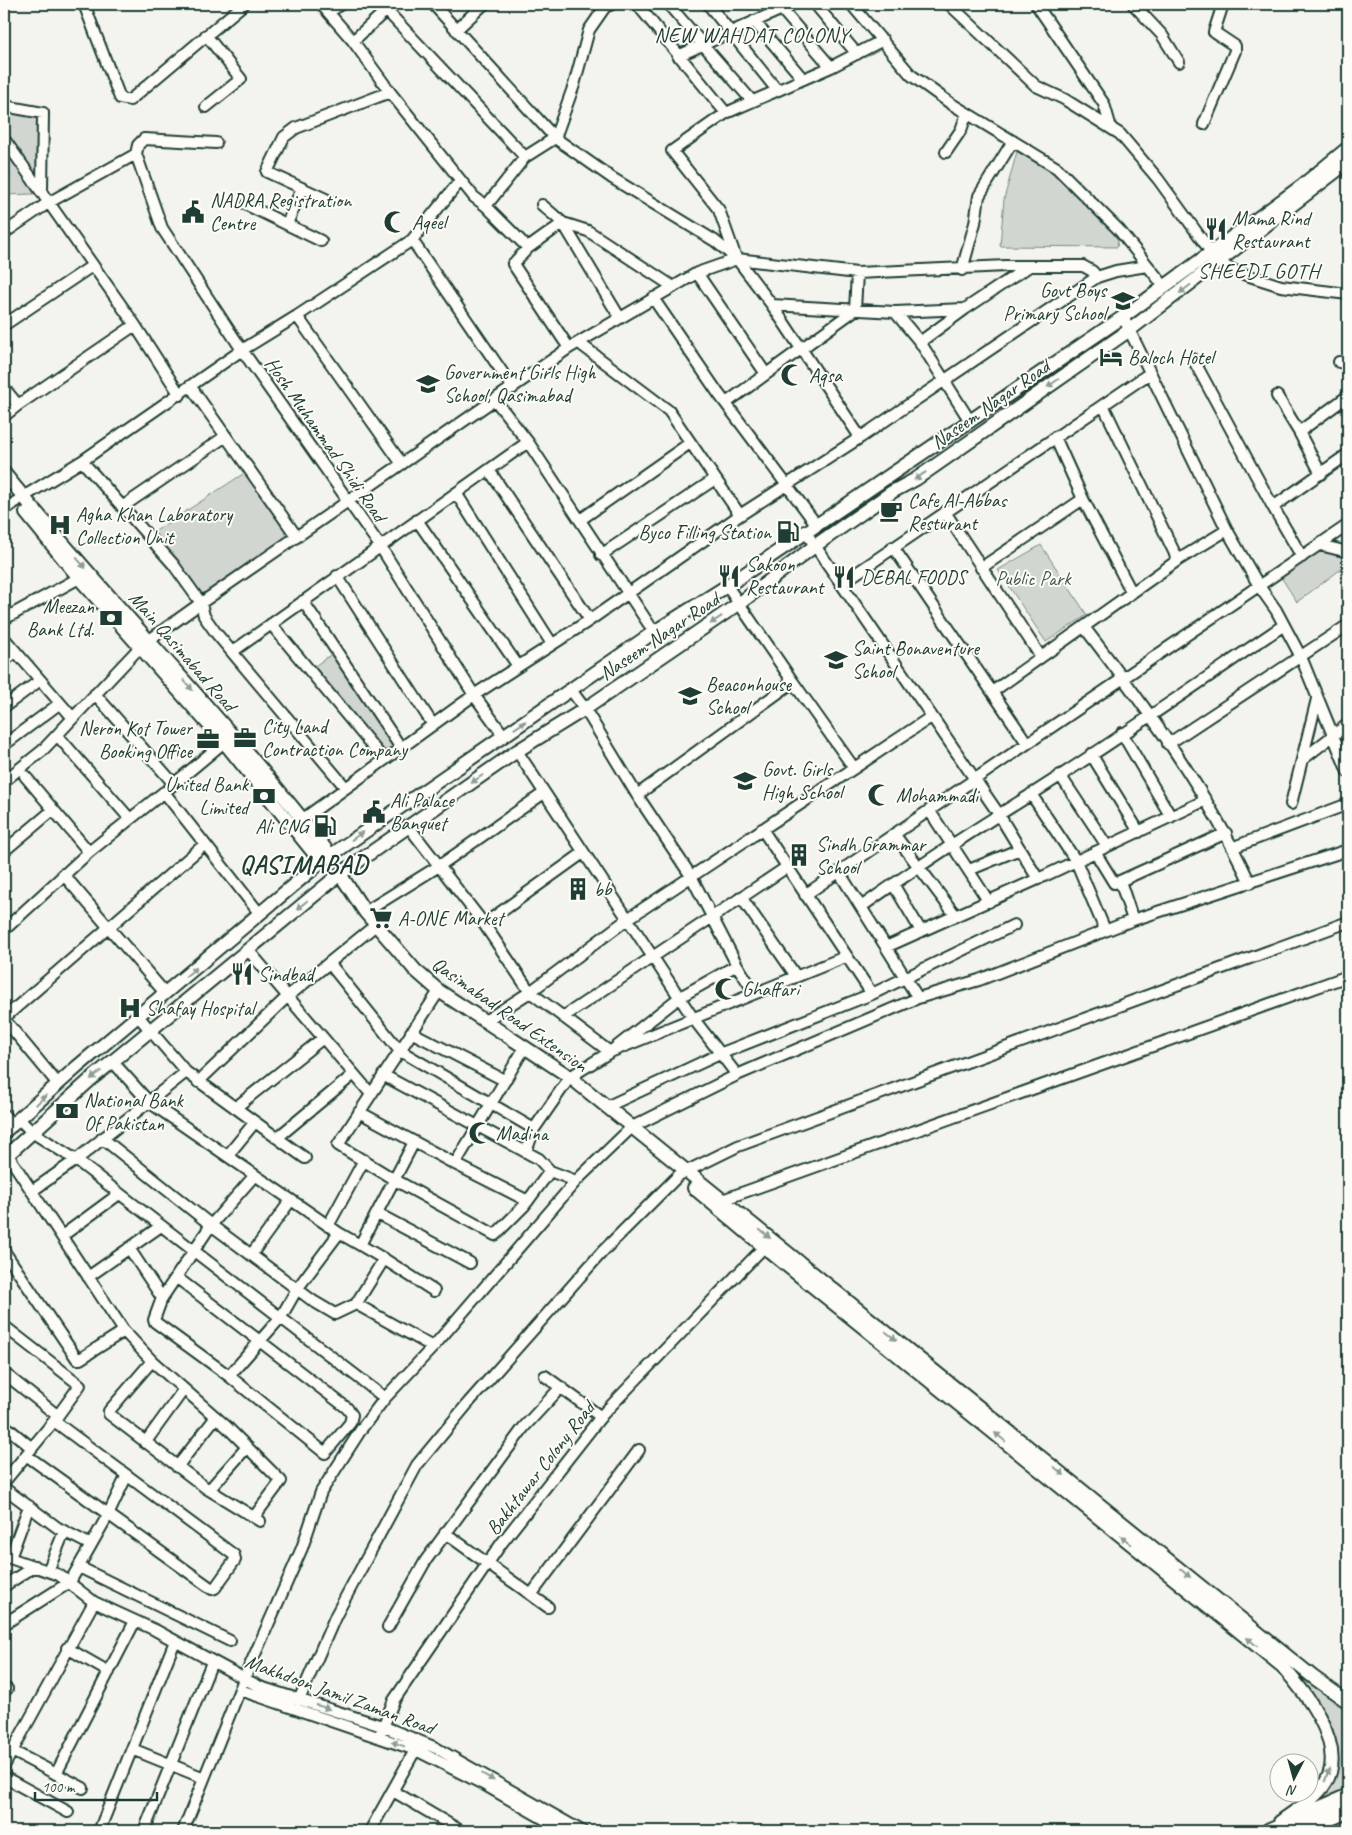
<svg xmlns="http://www.w3.org/2000/svg" width="1352" height="1835" font-family="Caveat,sans-serif">
<style>
.green{fill:#d1d6d1;stroke:#788a82}
.lines{fill:none;stroke-linecap:round;stroke-linejoin:round}
.minor-casing{stroke:#1f3d34;stroke-width:14}
.major-casing{stroke:#1f3d34;stroke-width:16}
.highway-casing{stroke:#1f3d34;stroke-width:19}
.minor{stroke:#fdfcf7;stroke-width:10}
.major{stroke:#fdfcf7;stroke-width:12}
.highway{stroke:#fdfcf7;stroke-width:15}
.oneway{fill:#8e9c96}
.labels{text-anchor:middle;stroke-width:4;stroke-linejoin:round;paint-order:stroke}
.poi-label{font-size:20px;fill:#1f3d34;stroke:#fdfcf7;text-anchor:start}
.street-label{font-size:20px;fill:#1f3d34;stroke:#fdfcf7}
.park-label{font-size:20px;fill:#435c53;stroke:#fdfcf7}
.neighbourhood-label{font-size:21px;letter-spacing:1px;fill:#1f3d34;stroke:#fdfcf7}
.district-label{font-size:25px;font-weight:bold;letter-spacing:1px;fill:#1f3d34;stroke:#fdfcf7}
</style>
<rect width="100%" height="100%" fill="#f4f4ef"/>
<filter id="ink" filterUnits="userSpaceOnUse"><feTurbulence type="fractalNoise" baseFrequency=".02" numOctaves="2"/><feDisplacementMap in="SourceGraphic" scale="10" xChannelSelector="R" yChannelSelector="G"/><feConvolveMatrix kernelMatrix="1 2 1 2 8 2 1 2 1" color-interpolation-filters="sRGB"/></filter>
<g filter="url(#ink)">
<path class="green" d="M4,106L41,112L40,188L33,194L4,195Z
M1019,144L1057,168L1119,230L1117,247L1000,246L1004,199Z
M249,470L297,537L201,603L148,536Z
M1041,545L1087,615L1046,642L998,570Z
M1320,545L1348,552V564L1297,602L1279,574Z
M336,651L401,748L384,760L309,670Z
M1306,1677L1348,1709V1787L1315,1801C1323,1792 1334,1782 1337,1770C1343,1745 1319,1699 1303,1681Z"/>
<g class="lines">
<defs>
<path id="minor" d="M84,4L120,98L130,100L244,4
M321,4L353,41L390,92L474,197L486,206L528,248L513,264L569,348
M433,4L555,138L612,178L715,241L737,259L772,305L860,437
M637,4L726,113
M668,4L752,101
M708,4L777,90
M777,4L831,67
M815,4L857,54
M851,4L911,75L950,103L1057,168L1119,230L1164,286
M949,4L1036,86L1064,99L1120,134L1158,179L1219,263L1237,272L1281,286L1348,294
M1036,4L1104,104L1111,128
M1133,4L1162,35L1179,62
M386,10L525,157L486,206
M329,12L341,4
M754,21L803,79
M456,30L484,4
M206,35L241,79L206,107
M353,41L393,4
M678,56L793,4
M4,106L43,113L42,191
M1204,124L1235,51V46L1214,32L1223,4
M4,139L135,325
M946,152L961,130L967,113
M136,154L162,228L242,350L380,546L474,695L504,736
M525,157L555,138L574,85L589,30L605,7L612,4
M460,181L412,240L513,388
M328,200L267,172L284,137L296,128L390,92
M247,205L321,241
M542,205L563,223L620,318
M287,224L302,188
M4,233L48,203L136,154L138,145L144,139L216,143
M528,248L563,223L588,231L672,286
M736,258L719,210L672,151L726,113L831,67L883,40
M962,270L975,223L979,196L1013,141
M697,273L766,374
M653,298L718,393L816,524
M772,305L895,312L920,342L970,421
M895,312L965,309L1028,267
M297,316L412,240
M1123,317L1227,530L1259,586L1276,610L1301,657L1348,772
M4,325L92,266
M920,342L965,309
M1193,359L1273,507L1348,454
M1339,362L1348,364
M191,387L297,537
M4,388L18,405L135,325L180,395
M1277,396L1299,432L1348,396
M495,400L528,442L654,632
M726,403L855,310L857,273
M1103,405L1178,560
M4,416L18,405
M1299,432L1321,474
M1055,437L1083,499L1132,593
M82,461L242,350L297,316L402,464
M489,470L590,620
M456,493L552,644
M23,497L82,461L173,564L201,603L204,616L216,633L346,788
M122,507L226,436
M1273,507L1302,557
M4,510L17,501
M945,512L1041,657
M740,515L861,437L1097,277
M417,520L518,666
M580,520L690,443
M805,531L998,813L1038,879L886,947
M1320,545L1348,552
M893,547L1027,743
M601,555L715,479
M981,568L1083,499
M337,576L433,725
M842,583L1150,373
M303,601L401,748
M4,619L79,578
M271,624L384,760
M1084,627C1146,707 1207,791 1250,883
M4,638L73,718L141,646L201,603L569,348L697,273L737,259L857,273L1006,266H1083L1092,271L1097,277L1116,271L1147,266
M232,652L528,442
M4,661L14,653
M793,682L854,768
M571,690L585,709L637,795L793,682L727,586
M992,692L1178,560L1227,530
M95,694L174,784
M4,707L39,681
M1122,733L1171,817
M57,735L130,819
M1168,744L1348,625
M4,745L59,704
M517,751L693,1018L737,1075
M1091,754L1139,832
M1303,759L1348,724
M1060,775L1107,846
M4,781L42,751L73,718
M169,788L229,738
M1031,794L1076,861L1105,930
M637,795L691,876L737,965L754,992
M1291,804L1317,699
M929,810L989,902
M303,819L474,695L590,620L740,515L669,411L579,343
M409,827L484,924L530,992L610,1052L680,997L737,965
M894,834L956,916
M1234,847L1348,804
M4,851L53,810
M89,852L164,792L260,914
M1095,852L1114,883L1120,881
M969,870L1020,849
M839,872L918,998
M63,874L165,993
M1038,879L1206,800
M893,884L921,931
M805,895L1348,525
M741,897L796,976
M861,907C917,867 974,830 1032,794C1117,740 1200,682 1284,625
M365,912L439,866L544,793
M1133,920L1120,881L1226,833
M484,924L583,853
M4,930L89,852L25,776
M249,951L371,1094
M330,964L399,1050L534,1129
M439,991L338,1145L395,1180L495,1235L524,1206L550,1171L576,1181
M872,994L1014,925
M138,1016L186,1072L255,1122L228,1155
M563,1017L787,867
M4,1018L205,844
M4,1019L58,1084
M485,1021L530,992L629,918L931,717
M411,1032L504,1080
M113,1062L149,1102L339,1233L297,1289L281,1317L229,1376
M383,1075L539,1159L550,1171
M198,1082L287,997L377,924
M606,1107L722,1053L872,994L762,829
M235,1108L323,1038
M359,1112L455,1164L525,1047
M4,1115L13,1126
M20,1120L32,1132L76,1160L385,1398
M255,1122L305,1158
M102,1138L211,1225L162,1298L154,1320L155,1322L229,1376L325,1453L350,1423L352,1415L347,1408L176,1277
M277,1138L354,1074
M4,1149L124,1331L80,1359H77L4,1251
M526,1152L534,1129L570,1077L610,1052L845,957
M455,1164L528,1201
M255,1175L211,1225L313,1301L335,1314L356,1304L384,1259L360,1245L414,1142
M32,1191L76,1160L186,1072
M722,1200L1348,976
M378,1214L470,1263
M328,1226L364,1160
M339,1233L360,1245
M62,1236L119,1194
M129,1248L162,1298
M251,1255L291,1200
M384,1259L434,1291
M88,1277L161,1226
M356,1304L433,1347
M4,1326L80,1385L54,1421L4,1482
M124,1331L152,1361L227,1427L281,1481L254,1517
M152,1361L109,1411V1414L206,1488L260,1521
M4,1373L58,1416
M545,1376L601,1417
M4,1425L32,1448
M145,1443L184,1389
M26,1455L212,1589L215,1588L235,1560L234,1555L54,1421
M177,1467L216,1417
M4,1488L58,1528L91,1545
M209,1490L247,1447
M445,1533L548,1607
M4,1556L59,1575L94,1602L155,1630L260,1687L382,1726L436,1748L582,1831
M10,1558L29,1506
M79,1567L230,1641
M48,1571L64,1532
M4,1586L35,1566
M531,1595L639,1450
M4,1624L70,1582L108,1515L126,1477
M388,1627L426,1560L524,1427L561,1387
M67,1648L109,1672
M240,1690L416,1750L483,1784L565,1831
M4,1691L7,1689
M299,1700L336,1615L417,1465L469,1402L602,1252L679,1175L738,1146L1348,922
M379,1737L394,1700L501,1544L603,1414L764,1247
M132,1749L204,1778
M12,1751L83,1788
M4,1766L94,1602
M56,1774L135,1621
M4,1777L68,1812
M393,1791L461,1831
M99,1831L175,1641
M144,1831L212,1662
M183,1831L244,1679L302,1548L321,1492L362,1428L385,1398L433,1347L576,1181L632,1127L737,1075L918,998L979,980L1133,920L1348,850
M370,1831L418,1745"/>
<path id="major" d="M4,473C109,603 229,722 331,856
M26,513L79,578L224,742L321,862
M340,874L365,912L415,970L439,991L570,1077L1313,1677L1348,1702
M4,1132L77,1067L321,862L654,632L727,586L1123,317L1303,185L1348,148
M4,1158L90,1080L340,874L517,751L585,709L740,603L816,545L892,492L916,479L1131,329L1348,162
M694,1188L764,1247L1282,1666C1305,1692 1347,1744 1326,1782C1316,1799 1296,1810 1280,1822"/>
<path id="highway" d="M1269,1831L1348,1797
M1300,1831L1348,1810"/>
</defs>
<use href="#minor" class="minor-casing"/>
<use href="#major" class="major-casing"/>
<use href="#highway" class="highway-casing"/>
<use href="#minor" class="minor"/>
<use href="#major" class="major"/>
<use href="#highway" class="highway"/>
</g>
<defs><path id="oneway-solid" d="M-6-.8H1V-3.2L6.5 0L1 3.2V.8H-6Z" transform="scale(1.25)"/></defs>
<g class="oneway">
<use href="#oneway-solid" transform="translate(1185 289) rotate(143)"/>
<use href="#oneway-solid" transform="translate(1053 383) rotate(145)"/>
<use href="#oneway-solid" transform="translate(920 476) rotate(146)"/>
<use href="#oneway-solid" transform="translate(81 563) rotate(49)"/>
<use href="#oneway-solid" transform="translate(716 620) rotate(146)"/>
<use href="#oneway-solid" transform="translate(188 685) rotate(49)"/>
<use href="#oneway-solid" transform="translate(520 725) rotate(-34)"/>
<use href="#oneway-solid" transform="translate(477 779) rotate(145)"/>
<use href="#oneway-solid" transform="translate(357 836) rotate(-36)"/>
<use href="#oneway-solid" transform="translate(302 905) rotate(140)"/>
<use href="#oneway-solid" transform="translate(191 972) rotate(-40)"/>
<use href="#oneway-solid" transform="translate(96 1075) rotate(141)"/>
<use href="#oneway-solid" transform="translate(41 1100) rotate(-44)"/>
<use href="#oneway-solid" transform="translate(765 1234) rotate(39)"/>
<use href="#oneway-solid" transform="translate(891 1336) rotate(39)"/>
<use href="#oneway-solid" transform="translate(1000 1437) rotate(-141)"/>
<use href="#oneway-solid" transform="translate(1059 1471) rotate(39)"/>
<use href="#oneway-solid" transform="translate(1126 1540) rotate(-141)"/>
<use href="#oneway-solid" transform="translate(1185 1573) rotate(39)"/>
<use href="#oneway-solid" transform="translate(1252 1642) rotate(-141)"/>
<use href="#oneway-solid" transform="translate(323 1707) rotate(17)"/>
<use href="#oneway-solid" transform="translate(398 1744) rotate(-160)"/>
<use href="#oneway-solid" transform="translate(1327 1775) rotate(-71)"/>
<use href="#oneway-solid" transform="translate(488 1777) rotate(31)"/>
</g>
</g>
<defs>
<symbol id="civic-bare" viewBox="-9 -9 18 18"><path d="M-.6-6.5H3V-4.5H.6V-3L4-1V1h2V6H-6V1h2V-1L-.6-3ZM-1.2 2.5V6h2.4V2.5Z" fill="#1f3d34" stroke="#fdfcf7" stroke-width="2.5" paint-order="stroke"/></symbol>
<symbol id="mosque-bare" viewBox="-9 -9 18 18"><path d="M3.5-4.9A6 6 0 1 0 3.5 4.9A5 5 0 1 1 3.5-4.9Z" fill="#1f3d34" stroke="#fdfcf7" stroke-width="2.5" paint-order="stroke"/></symbol>
<symbol id="restaurant-bare" viewBox="-9 -9 18 18"><path d="M-5-6h1v4h1v-4h1v4h1v-4h1v5L-1.5 .5V6h-2V.5L-5-1ZM5-6V6H3V1.5H1.5Q1.5-4 5-6Z" fill="#1f3d34" stroke="#fdfcf7" stroke-width="2.5" paint-order="stroke"/></symbol>
<symbol id="school-bare" viewBox="-9 -9 18 18"><path d="M0-5L7-2L0 1L-7-2ZM-4 1L0 2.5L4 1V4Q0 6-4 4Z" fill="#1f3d34" stroke="#fdfcf7" stroke-width="2.5" paint-order="stroke"/></symbol>
<symbol id="hotel-bare" viewBox="-9 -9 18 18"><path d="M-6-4.5h1.5V1H6V5H4.5V3h-9V5H-6ZM-4 0a1.8 1.8 0 1 1 3.6 0ZM.5 0V-2.5h3Q6-2.5 6 0Z" fill="#1f3d34" stroke="#fdfcf7" stroke-width="2.5" paint-order="stroke"/></symbol>
<symbol id="cafe-bare" viewBox="-9 -9 18 18"><path d="M-5.5-4.5H6V0H3Q3 3.5 0 3.5H-2.5Q-5.5 3.5-5.5 0ZM3-3.2v2h1.7v-2ZM-6 4.5H4V6H-6Z" fill="#1f3d34" stroke="#fdfcf7" stroke-width="2.5" paint-order="stroke"/></symbol>
<symbol id="hospital-bare" viewBox="-9 -9 18 18"><path d="M-5-5h3v3.5h4V-5h3V5h-3V1.5h-4V5h-3Z" fill="#1f3d34" stroke="#fdfcf7" stroke-width="2.5" paint-order="stroke"/></symbol>
<symbol id="fuel-bare" viewBox="-9 -9 18 18"><path d="M-5.5-6h7V0h2V4h1.3V-2.5L3-4.5l.8-.8L6-3V5H2.5V1h-1V6h-7ZM-4.2-4.7v3.2H.2V-4.7Z" fill="#1f3d34" stroke="#fdfcf7" stroke-width="2.5" paint-order="stroke"/></symbol>
<symbol id="bank-bare" viewBox="-9 -9 18 18"><path d="M-6-4H6V4H-6ZM0-2.3a2.3 2.3 0 1 0 0 4.6a2.3 2.3 0 1 0 0-4.6Z" fill="#1f3d34" stroke="#fdfcf7" stroke-width="2.5" paint-order="stroke"/></symbol>
<symbol id="office-bare" viewBox="-9 -9 18 18"><path d="M-6-3h4V-5.5h4V-3h4V5H-6ZM-1-4.5V-3h2v-1.5ZM-6 0V1H6V0Z" fill="#1f3d34" stroke="#fdfcf7" stroke-width="2.5" paint-order="stroke"/></symbol>
<symbol id="building-bare" viewBox="-9 -9 18 18"><path d="M-4-6H4V6H1V3H-1V6H-4ZM-2.5-4.3h1.7v1.8h-1.7ZM.8-4.3h1.7v1.8H.8ZM-2.5-1h1.7V.8h-1.7ZM.8-1h1.7V.8H.8Z" fill="#1f3d34" stroke="#fdfcf7" stroke-width="2.5" paint-order="stroke"/></symbol>
<symbol id="supermarket-bare" viewBox="-9 -9 18 18"><path d="M-6-5.5h2.5l.6 2H6L4.5 2H-2.5L-4.4-4H-6ZM-1.5 3.2a1.3 1.3 0 1 0 .1 0ZM3 3.2a1.3 1.3 0 1 0 .1 0Z" fill="#1f3d34" stroke="#fdfcf7" stroke-width="2.5" paint-order="stroke"/></symbol>
</defs>
<g fill-rule="evenodd">
<use href="#civic-bare" x="177" y="196" width="32" height="32"/>
<use href="#mosque-bare" x="379" y="206" width="32" height="32"/>
<use href="#restaurant-bare" x="1200" y="213" width="32" height="32"/>
<use href="#school-bare" x="1107" y="285" width="32" height="32"/>
<use href="#hotel-bare" x="1095" y="341" width="32" height="32"/>
<use href="#mosque-bare" x="776" y="359" width="32" height="32"/>
<use href="#school-bare" x="412" y="368" width="32" height="32"/>
<use href="#cafe-bare" x="875" y="495" width="32" height="32"/>
<use href="#hospital-bare" x="44" y="509" width="32" height="32"/>
<use href="#fuel-bare" x="772" y="516" width="32" height="32"/>
<use href="#restaurant-bare" x="713" y="560" width="32" height="32"/>
<use href="#restaurant-bare" x="828" y="561" width="32" height="32"/>
<use href="#bank-bare" x="95" y="602" width="32" height="32"/>
<use href="#school-bare" x="820" y="644" width="32" height="32"/>
<use href="#school-bare" x="674" y="680" width="32" height="32"/>
<use href="#office-bare" x="229" y="722" width="32" height="32"/>
<use href="#office-bare" x="192" y="723" width="32" height="32"/>
<use href="#school-bare" x="729" y="765" width="32" height="32"/>
<use href="#mosque-bare" x="863" y="779" width="32" height="32"/>
<use href="#bank-bare" x="248" y="780" width="32" height="32"/>
<use href="#civic-bare" x="358" y="796" width="32" height="32"/>
<use href="#fuel-bare" x="309" y="810" width="32" height="32"/>
<use href="#building-bare" x="783" y="839" width="32" height="32"/>
<use href="#building-bare" x="562" y="873" width="32" height="32"/>
<use href="#supermarket-bare" x="365" y="902" width="32" height="32"/>
<use href="#restaurant-bare" x="226" y="958" width="32" height="32"/>
<use href="#mosque-bare" x="710" y="973" width="32" height="32"/>
<use href="#hospital-bare" x="114" y="992" width="32" height="32"/>
<use href="#bank-bare" x="51" y="1095" width="32" height="32"/>
<use href="#mosque-bare" x="464" y="1117" width="32" height="32"/>
</g>
<g class="labels">
<g class="poi-label">
<text x="210" y="207">NADRA Registration<tspan x="210" dy="23">Centre</tspan></text>
<text x="1232" y="225">Mama Rind<tspan x="1232" dy="23">Restaurant</tspan></text>
<text x="412" y="229">Aqeel</text>
<text x="1106" y="297" text-anchor="end">Govt Boys<tspan x="1106" dy="23">Primary School</tspan></text>
<text x="1128" y="364">Baloch Hotel</text>
<text x="444" y="379">Government Girls High<tspan x="444" dy="23">School, Qasimabad</tspan></text>
<text x="809" y="382">Aqsa</text>
<text x="908" y="507">Cafe Al-Abbas<tspan x="908" dy="23">Resturant</tspan></text>
<text x="76" y="521">Agha Khan Laboratory<tspan x="76" dy="23">Collection Unit</tspan></text>
<text x="771" y="539" text-anchor="end">Byco Filling Station</text>
<text x="746" y="571">Sakoon<tspan x="746" dy="23">Restaurant</tspan></text>
<text x="861" y="584">DEBAL FOODS</text>
<text x="94" y="613" text-anchor="end">Meezan<tspan x="94" dy="23">Bank Ltd.</tspan></text>
<text x="852" y="655">Saint Bonaventure<tspan x="852" dy="23">School</tspan></text>
<text x="706" y="691">Beaconhouse<tspan x="706" dy="23">School</tspan></text>
<text x="262" y="733">City Land<tspan x="262" dy="23">Contraction Company</tspan></text>
<text x="192" y="735" text-anchor="end">Neron Kot Tower<tspan x="192" dy="23">Booking Office</tspan></text>
<text x="762" y="776">Govt. Girls<tspan x="762" dy="23">High School</tspan></text>
<text x="248" y="791" text-anchor="end">United Bank<tspan x="248" dy="23">Limited</tspan></text>
<text x="896" y="802">Mohammadi</text>
<text x="390" y="807">Ali Palace<tspan x="390" dy="23">Banquet</tspan></text>
<text x="308" y="833" text-anchor="end">Ali CNG</text>
<text x="816" y="851">Sindh Grammar<tspan x="816" dy="23">School</tspan></text>
<text x="594" y="896">bb</text>
<text x="398" y="925">A-ONE Market</text>
<text x="258" y="981">Sindbad</text>
<text x="742" y="996">Ghaffari</text>
<text x="146" y="1015">Shafay Hospital</text>
<text x="84" y="1107">National Bank<tspan x="84" dy="23">Of Pakistan</tspan></text>
<text x="496" y="1140">Madina</text>
</g>
<g class="street-label">
<text transform="translate(990 404) rotate(-35)" y="7">Naseem Nagar Road</text>
<text transform="translate(326 439) rotate(55)" y="7">Hosh Muhammad Shidi Road</text>
<text transform="translate(659 636) rotate(-34)" y="7">Naseem Nagar Road</text>
<text transform="translate(183 651) rotate(49)" y="7">Main Qasimabad Road</text>
<text transform="translate(510 1014) rotate(35)" y="7">Qasimabad Road Extension</text>
<text transform="translate(540 1468) rotate(-52)" y="7">Bakhtawar Colony Road</text>
<text transform="translate(340 1694) rotate(20)" y="7">Makhdoon Jamil Zaman Road</text>
</g>
<g class="park-label">
<text x="1033" y="585">Public Park</text>
</g>
<g class="neighbourhood-label">
<text x="752" y="42">NEW WAHDAT COLONY</text>
<text x="1259" y="278">SHEEDI GOTH</text>
</g>
<g class="district-label">
<text x="304" y="873">QASIMABAD</text>
</g>
</g>
<rect width="1352" height="1835" fill="none" stroke="#fdfcf7" stroke-width="20"/>
<rect x="10" y="10" width="1332" height="1815" fill="none" stroke="#1f3d34" stroke-width="2" filter="url(#ink)"/>
<g transform="translate(1294 1778) rotate(186)"><circle r="24" fill="#fdfcf7" stroke="#a4b0a9"/>
<path d="M0-4L9 19L0 12L-9 19Z" fill="#1f3d34"/>
<text y="-8" font-size="14" font-weight="bold" text-anchor="middle" fill="#1f3d34">N</text>
</g>
<path d="M35 1792v8h122v-8" fill="none" stroke="#1f3d34" stroke-width="2.5"/>
<text x="42" y="1792" font-size="15" fill="#1f3d34" stroke="#fdfcf7" stroke-width="4" paint-order="stroke">100 m</text>
</svg>
